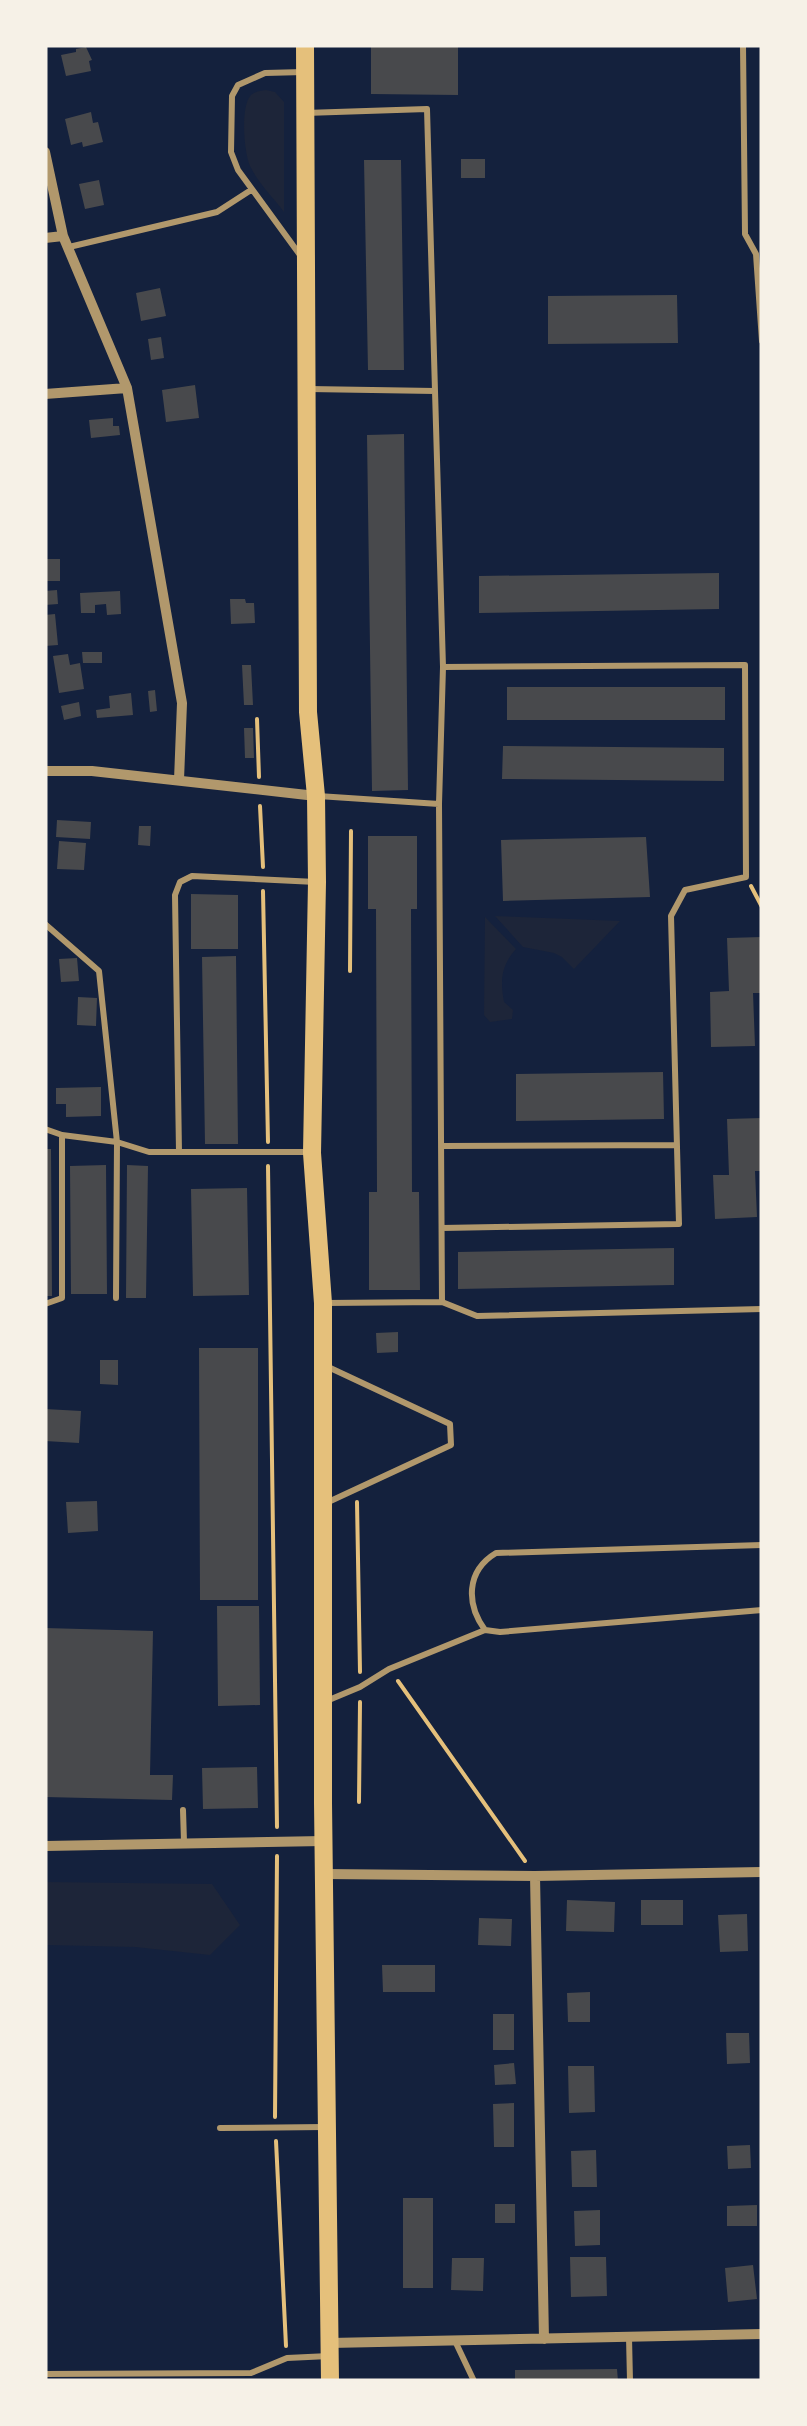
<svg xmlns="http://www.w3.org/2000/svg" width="807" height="2426" font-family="'Sofia Sans Condensed',sans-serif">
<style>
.green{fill:#1d2539}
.building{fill:#48494c}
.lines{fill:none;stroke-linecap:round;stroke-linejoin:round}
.path{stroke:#e5c07b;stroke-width:4}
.service{stroke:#b1986c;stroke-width:6}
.minor{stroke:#b1986c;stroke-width:10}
.primary{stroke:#e5c07b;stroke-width:18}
</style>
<rect width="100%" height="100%" fill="#14213d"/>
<path class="green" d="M266,90L275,92L284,102V212C273,197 258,183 250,166C244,153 240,106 251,95C256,91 260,91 266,90Z
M495,916L620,921L574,969L562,957L554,953L523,947Z
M485,917L516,949C501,966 500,980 504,1002L513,1010L512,1019L490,1022L484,1015Z
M45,1882L212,1884L240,1925L210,1955L135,1947L45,1945Z"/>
<path class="building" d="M371,45H458V95L371,94Z
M86,47L92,60L89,61L91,71L66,76L61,55L76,52V49Z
M91,112L93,123L98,122L103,142L83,147L82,142L71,145L65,119Z
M461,159H485V178H461Z
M364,160H401L404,370H368Z
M99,180L104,205L85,209L79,184Z
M160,288L166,316L141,321L136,293Z
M677,295L678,343L548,344V296Z
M161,337L164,358L151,360L148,339Z
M195,385L199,418L166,422L162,390Z
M113,418V426H119L120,435L91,438L89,420Z
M404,434L408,790L372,791L367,435Z
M45,559H60V581H45Z
M719,573V609L479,613V576Z
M57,590L58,604L45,605V591Z
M120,591L121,614L107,615L106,604L95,605V613H81L80,593Z
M230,599H245L246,603H254L255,623L231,624Z
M55,614L58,645L45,646V615Z
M82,652H102V663H83Z
M68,654L70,665L80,663L84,689L59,693L53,656Z
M242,665H251L253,705H244Z
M507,687H725V720H507Z
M155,690L157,711L150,712L148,691Z
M131,693L133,715L97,718L96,710L110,708L109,696Z
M79,702L81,716L64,720L61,706Z
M244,728H253L254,758H245Z
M503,746L724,748V781L502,779Z
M57,820L91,822L90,839L56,837Z
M139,826H151L150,846L138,845Z
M368,836H417V909H411L412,1192H419L420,1290H369V1192H377L376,909H368Z
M646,837L650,897L503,901L501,840Z
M59,841L86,843L84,870L57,869Z
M191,894L238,895V949H191Z
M762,937V993H753L755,1046L711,1047L710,992L729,991L727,938Z
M236,956L238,1144H205L202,957Z
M77,958L79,981L61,982L59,959Z
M78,997L97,998L96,1026L77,1025Z
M663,1072L664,1119L516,1121V1074Z
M101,1087V1116L66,1117V1104H56V1088Z
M762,1118V1171H755L757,1217L715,1219L713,1175H729L727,1119Z
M45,1149H51L52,1296H45Z
M106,1165L107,1294H71L70,1166Z
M127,1165L148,1166L146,1298H126Z
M247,1188L249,1295L193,1296L191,1189Z
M674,1248V1285L458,1289V1252Z
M398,1332V1352L377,1353L376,1333Z
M199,1348H258V1600H200Z
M100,1360H118V1385L100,1384Z
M45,1409L81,1411L79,1443L45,1441Z
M97,1501L98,1531L68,1533L66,1502Z
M217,1606H259L260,1705L218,1706Z
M45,1628L153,1631L150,1775H173L172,1800L45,1797Z
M257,1767L258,1808L203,1809L202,1768Z
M567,1900L615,1902L614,1932L566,1931Z
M641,1900H683V1925H641Z
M747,1914L748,1951L720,1952L718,1915Z
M479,1918L512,1919L511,1946L478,1945Z
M382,1965H435V1992H383Z
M590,1992V2022H568L567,1993Z
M493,2014H514V2050H493Z
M726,2033H749L750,2063L727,2064Z
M514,2063L516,2084L495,2085L494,2065Z
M568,2066H594L595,2112L569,2113Z
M514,2103V2147H494L493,2104Z
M750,2145L751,2168L728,2169L727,2146Z
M596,2150L597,2187H572L571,2151Z
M403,2198H433V2288H403Z
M495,2204H515V2223H495Z
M757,2205V2226H727V2206Z
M600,2210V2245L575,2246L574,2211Z
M570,2257H606L607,2296L571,2297Z
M452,2258H484L483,2291L451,2290Z
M753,2265L757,2299L728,2302L725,2268Z
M617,2369L618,2381H515V2370Z"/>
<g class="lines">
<path class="path" d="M257,719L259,777
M260,806L263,867
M751,886L762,907
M263,891L268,1142
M350,971L351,831
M268,1166L277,1827
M357,1502L360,1672
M398,1681L525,1861
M359,1802L360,1702
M275,2117L277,1856
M276,2141L286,2346"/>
<path class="service" d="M743,45L745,234L756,254L762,341
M305,113L427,109L435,391
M69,247L217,212L251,190
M300,255L238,170L231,152L232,96L238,85L265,73L304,72
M309,389L435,391L443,667L439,804
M318,796L439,804L442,1302L325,1303
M45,924L99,971L117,1142L116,1298
M45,1129L62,1135L117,1142L149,1152H311
M442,1146L677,1145
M179,1152L175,895L180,882L192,876L316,882
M442,1228L679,1224L671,916L685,890L746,877L745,665L443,667
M442,1302L477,1316L762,1309
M45,1304L62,1298V1135
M324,1504L451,1445L450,1424L326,1366
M485,1630C466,1604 466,1571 496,1553L762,1545
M324,1702L360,1687L389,1669L485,1630L500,1632L762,1610
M183,1810L184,1842
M220,2128L324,2127
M629,2337L630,2381
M455,2341L474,2381
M45,2374L251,2373L287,2358L329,2356"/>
<path class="minor" d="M45,152L63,236L127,388L182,703L179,780
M45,238L63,236
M45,394L127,388
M45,771H92L316,796
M45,1846L323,1841
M324,1874L535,1876L762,1872
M535,1876L544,2339
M330,2343L762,2334"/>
<path class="primary" d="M305,45L308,712L316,796L317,882L312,1153L323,1303V1803L330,2381"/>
</g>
<rect width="807" height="2426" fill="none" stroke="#f6f1e7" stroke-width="95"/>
</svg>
